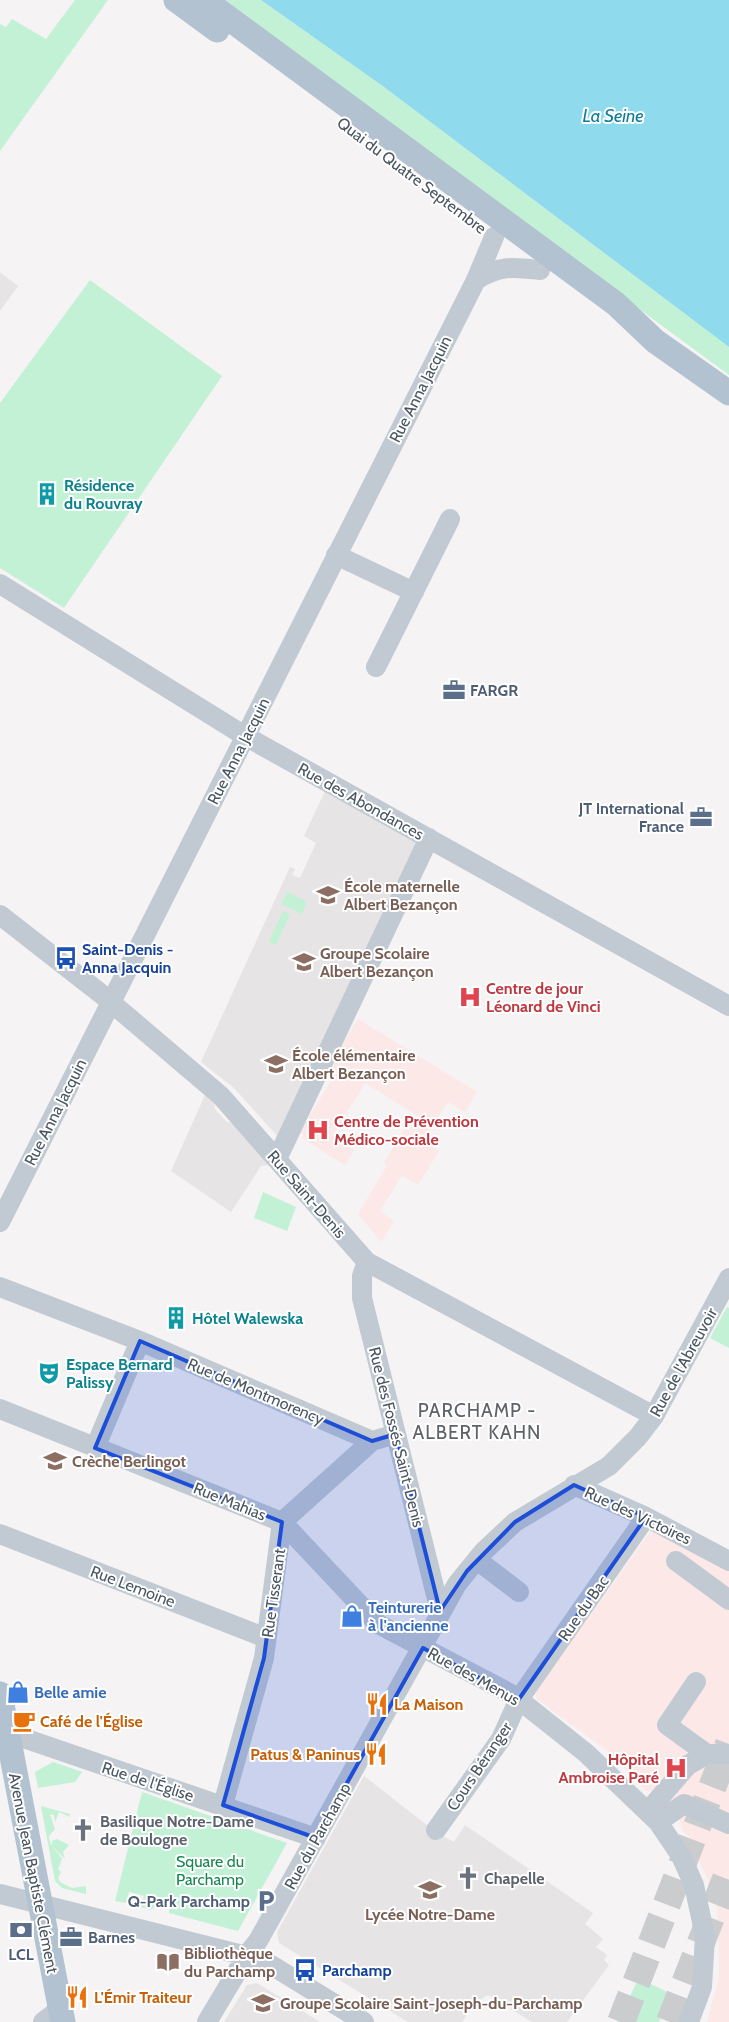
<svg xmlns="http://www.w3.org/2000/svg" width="729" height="2022" font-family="Cabin,sans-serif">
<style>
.education{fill:#e6e4e5}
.medical{fill:#fce8e6}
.green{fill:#c3f1d5}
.water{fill:#90daee}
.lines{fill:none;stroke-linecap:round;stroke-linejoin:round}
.highway-tunnel{stroke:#caccce;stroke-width:28;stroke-dasharray:28 14;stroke-linecap:butt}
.minor{stroke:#c1cad2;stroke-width:20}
.major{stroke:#b3c2d1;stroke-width:25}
.marked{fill:#1d4ed8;fill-opacity:0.2;stroke:#1d4ed8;stroke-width:4;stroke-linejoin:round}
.labels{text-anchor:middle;stroke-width:4;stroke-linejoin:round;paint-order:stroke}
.street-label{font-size:16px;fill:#4a5661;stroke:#fff}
.culture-label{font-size:16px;font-weight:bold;fill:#0d838f;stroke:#fff;text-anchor:start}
.service-label{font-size:16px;font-weight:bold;fill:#4e5e75;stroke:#fff;text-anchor:start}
.education-label{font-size:16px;font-weight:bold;fill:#785e54;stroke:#fff;text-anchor:start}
.transit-label{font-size:16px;font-weight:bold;fill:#164399;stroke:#fff;text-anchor:start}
.health-label{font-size:16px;font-weight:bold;fill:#be3a42;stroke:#fff;text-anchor:start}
.shop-label{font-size:16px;font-weight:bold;fill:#366cbe;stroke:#fff;text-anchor:start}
.food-label{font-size:16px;font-weight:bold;fill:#c56008;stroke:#fff;text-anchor:start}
.worship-label{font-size:16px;font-weight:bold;fill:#5b616d;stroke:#fff;text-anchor:start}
.park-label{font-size:16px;fill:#17864f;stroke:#fff}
.water-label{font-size:18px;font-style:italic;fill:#0c7c9b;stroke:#fff}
.quarter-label{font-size:19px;letter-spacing:1px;fill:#5f6368;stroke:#fff}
</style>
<rect width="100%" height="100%" fill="#f5f3f3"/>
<path class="education" d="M0,272L18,286L0,311Z
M325,791L416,842L280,1139L234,1088L201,1062L290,867L295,869L292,875L300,878L316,843L304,836Z
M205,1095L214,1103L215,1109L227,1122L232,1123L270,1165L261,1166L231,1212L171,1171Z
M364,1776L437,1833L454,1842L465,1825L593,1913L585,1924L603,1939L596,1947L607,1955L604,1960L609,1965L567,2022H532L488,1995L475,2003L462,2022H408L279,1943L277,1932Z
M257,1983L320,2022H224L247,1985Z"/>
<path class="medical" d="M358,1019L477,1092L465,1112L448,1102L423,1141L439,1151L418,1185L402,1175L380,1211L394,1221L381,1242L358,1214L387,1166L384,1163L404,1129L409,1131L418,1116L365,1083L332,1136L354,1150L345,1165L302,1138L304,1134L300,1132L337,1071L329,1066Z
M651,1531L699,1550L729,1571V2022H707L719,1978V1931L717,1908L708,1880L692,1846L695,1843L682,1829L679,1819L653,1791H646L613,1755L537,1699L535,1691Z"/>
<path class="green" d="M75,0H108L0,151V24L6,27L12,19L46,39Z
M219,0H261L384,87L729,347V375Z
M90,280L222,376L64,608L0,568V403Z
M287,892L307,902L302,914L281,904Z
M283,911L290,914L276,945L269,942Z
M263,1192L296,1207L287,1231L254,1218Z
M727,1307L729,1308V1348L710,1338Z
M53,1762L82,1772L75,1782L38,1788L35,1772Z
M142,1792L287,1843L238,1931L169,1913L170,1906L161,1903L151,1910L141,1907L144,1896L129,1892L126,1903L115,1901Z
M41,1806L70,1814V1817L59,1812L55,1822L54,1815L50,1814L55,1829L49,1836C50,1848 57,1850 62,1859L58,1869L61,1872L58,1878L60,1882L72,1888L86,1886V1894L62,1888L55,1881Z
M57,1839L69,1845L63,1852L65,1859L52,1846V1841Z
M639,1978L673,1995L659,2022H617Z"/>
<path class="water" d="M261,0H729V347L384,87Z"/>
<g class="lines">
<path class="highway-tunnel" d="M621,2022L729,1744
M670,2022L729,1871"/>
<path class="minor" d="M476,280C500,265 512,267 540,270
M336,555L414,592
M0,584L245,736L729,1006
M376,667L450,519
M0,915L100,993L221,1096L367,1262L654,1416
M277,1159L429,838
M0,1222L476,280L494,237
M367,1262L362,1276V1298L440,1611
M0,1287L140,1341L372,1441
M0,1409L282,1522L378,1624L513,1695L586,1753L658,1822L681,1856L694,1885L705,1936L702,1987L689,2022
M95,1448L140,1341
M574,1485L646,1517L729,1561
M0,1534L266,1638
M477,1560L519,1592
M676,1561L729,1600
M696,1682L667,1725L707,1754
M0,1730L316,1838
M223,1805L264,1658L282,1522L372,1441L396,1434
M648,1811L688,1765L707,1754H729
M658,1822L684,1804L729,1824
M436,1830L501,1739L519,1699L646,1517
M0,1894L263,1960L364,2022
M43,2022L60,2009
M207,2022L247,1955L258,1941L457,1584L483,1552L515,1522L609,1466L638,1437L654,1416L729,1278"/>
<path class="major" d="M176,0L217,30
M204,0L616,304L655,341L729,393
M0,1694L63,2022"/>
</g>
<path class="marked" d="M140,1341L372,1441L396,1434L440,1611L467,1571L515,1522L574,1485L646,1517L519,1699L423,1648L316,1838L223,1805L264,1658L282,1522L95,1448Z"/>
<defs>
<symbol id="building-bare" viewBox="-9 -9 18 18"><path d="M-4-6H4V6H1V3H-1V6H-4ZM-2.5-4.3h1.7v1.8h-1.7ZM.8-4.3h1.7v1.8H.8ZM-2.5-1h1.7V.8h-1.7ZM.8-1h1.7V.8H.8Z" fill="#0f9aa8" stroke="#fff" stroke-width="2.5" paint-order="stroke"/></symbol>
<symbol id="office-bare" viewBox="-9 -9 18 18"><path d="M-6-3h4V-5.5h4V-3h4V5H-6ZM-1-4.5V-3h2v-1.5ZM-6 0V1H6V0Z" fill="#5c6f8a" stroke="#fff" stroke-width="2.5" paint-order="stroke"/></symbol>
<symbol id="school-bare" viewBox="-9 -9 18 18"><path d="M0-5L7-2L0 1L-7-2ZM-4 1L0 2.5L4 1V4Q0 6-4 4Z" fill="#8d6e63" stroke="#fff" stroke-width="2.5" paint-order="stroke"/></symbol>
<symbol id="bus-bare" viewBox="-9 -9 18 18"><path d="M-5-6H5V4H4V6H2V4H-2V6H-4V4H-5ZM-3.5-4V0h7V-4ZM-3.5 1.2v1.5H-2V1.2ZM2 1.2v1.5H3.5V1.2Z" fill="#1a4fb4" stroke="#fff" stroke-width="2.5" paint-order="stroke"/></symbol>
<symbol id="hospital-bare" viewBox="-9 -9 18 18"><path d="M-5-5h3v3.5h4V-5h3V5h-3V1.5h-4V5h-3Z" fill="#e0444e" stroke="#fff" stroke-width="2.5" paint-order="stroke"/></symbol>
<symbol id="theatre-bare" viewBox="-9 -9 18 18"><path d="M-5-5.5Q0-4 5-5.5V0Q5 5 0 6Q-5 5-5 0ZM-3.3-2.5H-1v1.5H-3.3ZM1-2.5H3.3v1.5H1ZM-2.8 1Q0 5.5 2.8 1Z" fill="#0f9aa8" stroke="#fff" stroke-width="2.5" paint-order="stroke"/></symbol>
<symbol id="shop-bare" viewBox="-9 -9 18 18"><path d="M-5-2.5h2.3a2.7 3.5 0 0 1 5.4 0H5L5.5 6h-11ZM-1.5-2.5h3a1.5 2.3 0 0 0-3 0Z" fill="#3f7fe0" stroke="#fff" stroke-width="2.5" paint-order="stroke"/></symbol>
<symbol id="restaurant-bare" viewBox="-9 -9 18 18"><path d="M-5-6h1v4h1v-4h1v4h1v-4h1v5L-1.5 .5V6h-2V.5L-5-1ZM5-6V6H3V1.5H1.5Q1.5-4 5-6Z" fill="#e8710a" stroke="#fff" stroke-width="2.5" paint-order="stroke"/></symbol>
<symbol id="cafe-bare" viewBox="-9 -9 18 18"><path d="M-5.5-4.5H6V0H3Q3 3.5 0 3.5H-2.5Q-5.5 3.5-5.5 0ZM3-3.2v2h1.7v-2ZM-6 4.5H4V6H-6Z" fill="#e8710a" stroke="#fff" stroke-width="2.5" paint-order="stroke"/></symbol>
<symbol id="church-bare" viewBox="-9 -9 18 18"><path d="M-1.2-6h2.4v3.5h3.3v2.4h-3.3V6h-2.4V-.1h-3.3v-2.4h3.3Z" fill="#6b7280" stroke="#fff" stroke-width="2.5" paint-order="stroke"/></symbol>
<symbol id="parking-bare" viewBox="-9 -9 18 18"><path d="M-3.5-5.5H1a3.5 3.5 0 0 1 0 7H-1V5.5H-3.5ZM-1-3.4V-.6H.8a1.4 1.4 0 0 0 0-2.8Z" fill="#5c6f8a" stroke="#fff" stroke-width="2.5" paint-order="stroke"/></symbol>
<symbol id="bank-bare" viewBox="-9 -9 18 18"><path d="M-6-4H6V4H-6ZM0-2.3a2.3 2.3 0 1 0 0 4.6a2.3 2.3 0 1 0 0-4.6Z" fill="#5c6f8a" stroke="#fff" stroke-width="2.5" paint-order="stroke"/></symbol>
<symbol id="library-bare" viewBox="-9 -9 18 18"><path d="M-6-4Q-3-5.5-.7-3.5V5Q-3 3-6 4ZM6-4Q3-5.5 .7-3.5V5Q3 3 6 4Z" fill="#8d6e63" stroke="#fff" stroke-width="2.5" paint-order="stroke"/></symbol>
</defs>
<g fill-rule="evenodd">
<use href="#building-bare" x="31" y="478" width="32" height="32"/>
<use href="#office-bare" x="438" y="674" width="32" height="32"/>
<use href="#office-bare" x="685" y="801" width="32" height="32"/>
<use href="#school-bare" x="312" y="879" width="32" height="32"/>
<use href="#bus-bare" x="50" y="942" width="32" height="32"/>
<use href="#school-bare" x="288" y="946" width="32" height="32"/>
<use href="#hospital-bare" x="454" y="981" width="32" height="32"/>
<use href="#school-bare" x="260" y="1048" width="32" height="32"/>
<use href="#hospital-bare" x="302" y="1114" width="32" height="32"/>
<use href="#building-bare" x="160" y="1302" width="32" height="32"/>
<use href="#theatre-bare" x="33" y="1357" width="32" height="32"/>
<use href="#school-bare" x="39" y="1445" width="32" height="32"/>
<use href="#shop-bare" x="336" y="1600" width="32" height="32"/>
<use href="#shop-bare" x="2" y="1676" width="32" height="32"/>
<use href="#restaurant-bare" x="361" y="1688" width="32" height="32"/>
<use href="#cafe-bare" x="8" y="1705" width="32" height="32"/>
<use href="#restaurant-bare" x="360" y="1738" width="32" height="32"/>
<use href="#hospital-bare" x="660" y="1752" width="32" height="32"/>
<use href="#church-bare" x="67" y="1814" width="32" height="32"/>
<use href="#church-bare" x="452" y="1862" width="32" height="32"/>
<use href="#school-bare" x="414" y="1874" width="32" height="32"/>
<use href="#parking-bare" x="250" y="1885" width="32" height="32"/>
<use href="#bank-bare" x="5" y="1914" width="32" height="32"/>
<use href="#office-bare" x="55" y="1921" width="32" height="32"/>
<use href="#library-bare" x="152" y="1946" width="32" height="32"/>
<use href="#bus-bare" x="289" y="1954" width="32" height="32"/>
<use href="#restaurant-bare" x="61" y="1981" width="32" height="32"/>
<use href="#school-bare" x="247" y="1987" width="32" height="32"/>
</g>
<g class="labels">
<g class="street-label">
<text transform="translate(412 175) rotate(37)" y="6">Quai du Quatre Septembre</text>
<text transform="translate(420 389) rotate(-63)" y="6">Rue Anna Jacquin</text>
<text transform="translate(238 751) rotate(-63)" y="6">Rue Anna Jacquin</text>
<text transform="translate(361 801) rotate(29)" y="6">Rue des Abondances</text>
<text transform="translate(55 1112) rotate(-63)" y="6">Rue Anna Jacquin</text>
<text transform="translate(307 1194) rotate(49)" y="6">Rue Saint-Denis</text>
<text transform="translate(683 1362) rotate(-61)" y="6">Rue de l'Abreuvoir</text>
<text transform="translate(256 1391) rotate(23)" y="6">Rue de Montmorency</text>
<text transform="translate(397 1437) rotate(76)" y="6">Rue des Fossés Saint-Denis</text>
<text transform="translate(230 1501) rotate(22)" y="6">Rue Mahias</text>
<text transform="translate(638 1515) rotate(25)" y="6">Rue des Victoires</text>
<text transform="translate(133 1586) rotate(21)" y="6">Rue Lemoine</text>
<text transform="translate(273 1593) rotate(-82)" y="6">Rue Tisserant</text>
<text transform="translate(583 1608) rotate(-55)" y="6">Rue du Bac</text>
<text transform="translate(474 1676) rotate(29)" y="6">Rue des Menus</text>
<text transform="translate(479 1766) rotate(-56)" y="6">Cours Béranger</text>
<text transform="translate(148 1781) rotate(18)" y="6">Rue de l'Église</text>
<text transform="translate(317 1836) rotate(-61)" y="6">Rue du Parchamp</text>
<text transform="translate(34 1873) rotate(79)" y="6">Avenue Jean Baptiste Clément</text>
</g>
<g class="culture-label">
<text x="64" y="491">Résidence<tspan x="64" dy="18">du Rouvray</tspan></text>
<text x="192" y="1324">Hôtel Walewska</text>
<text x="66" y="1370">Espace Bernard<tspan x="66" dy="18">Palissy</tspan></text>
</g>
<g class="service-label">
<text x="470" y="696">FARGR</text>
<text x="684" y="814" text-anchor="end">JT International<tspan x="684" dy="18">France</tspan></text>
<text x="250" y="1907" text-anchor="end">Q-Park Parchamp</text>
<text x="88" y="1943">Barnes</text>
<text x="21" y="1960" text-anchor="middle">LCL</text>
</g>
<g class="education-label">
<text x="344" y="892">École maternelle<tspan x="344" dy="18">Albert Bezançon</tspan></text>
<text x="320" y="959">Groupe Scolaire<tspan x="320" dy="18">Albert Bezançon</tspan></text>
<text x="292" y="1061">École élémentaire<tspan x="292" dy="18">Albert Bezançon</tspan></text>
<text x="72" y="1467">Crèche Berlingot</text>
<text x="430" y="1920" text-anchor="middle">Lycée Notre-Dame</text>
<text x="184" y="1959">Bibliothèque<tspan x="184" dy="18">du Parchamp</tspan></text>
<text x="280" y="2009">Groupe Scolaire Saint-Joseph-du-Parchamp</text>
</g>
<g class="transit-label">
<text x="82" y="955">Saint-Denis -<tspan x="82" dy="18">Anna Jacquin</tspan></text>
<text x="322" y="1976">Parchamp</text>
</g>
<g class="health-label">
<text x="486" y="994">Centre de jour<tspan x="486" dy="18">Léonard de Vinci</tspan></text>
<text x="334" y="1127">Centre de Prévention<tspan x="334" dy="18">Médico-sociale</tspan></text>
<text x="659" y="1765" text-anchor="end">Hôpital<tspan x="659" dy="18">Ambroise Paré</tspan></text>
</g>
<g class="shop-label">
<text x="368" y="1613">Teinturerie<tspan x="368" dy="18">à l'ancienne</tspan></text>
<text x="34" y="1698">Belle amie</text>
</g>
<g class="food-label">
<text x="394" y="1710">La Maison</text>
<text x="40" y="1727">Café de l'Église</text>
<text x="360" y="1760" text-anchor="end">Patus &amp; Paninus</text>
<text x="94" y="2003">L'Émir Traiteur</text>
</g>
<g class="worship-label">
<text x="100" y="1827">Basilique Notre-Dame<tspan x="100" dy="18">de Boulogne</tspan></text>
<text x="484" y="1884">Chapelle</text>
</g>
<g class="park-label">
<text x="210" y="1867">Square du<tspan x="210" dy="18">Parchamp</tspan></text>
</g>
<g class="water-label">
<text x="613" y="122">La Seine</text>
</g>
<g class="quarter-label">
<text x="477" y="1417">PARCHAMP -<tspan x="477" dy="22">ALBERT KAHN</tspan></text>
</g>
</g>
</svg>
